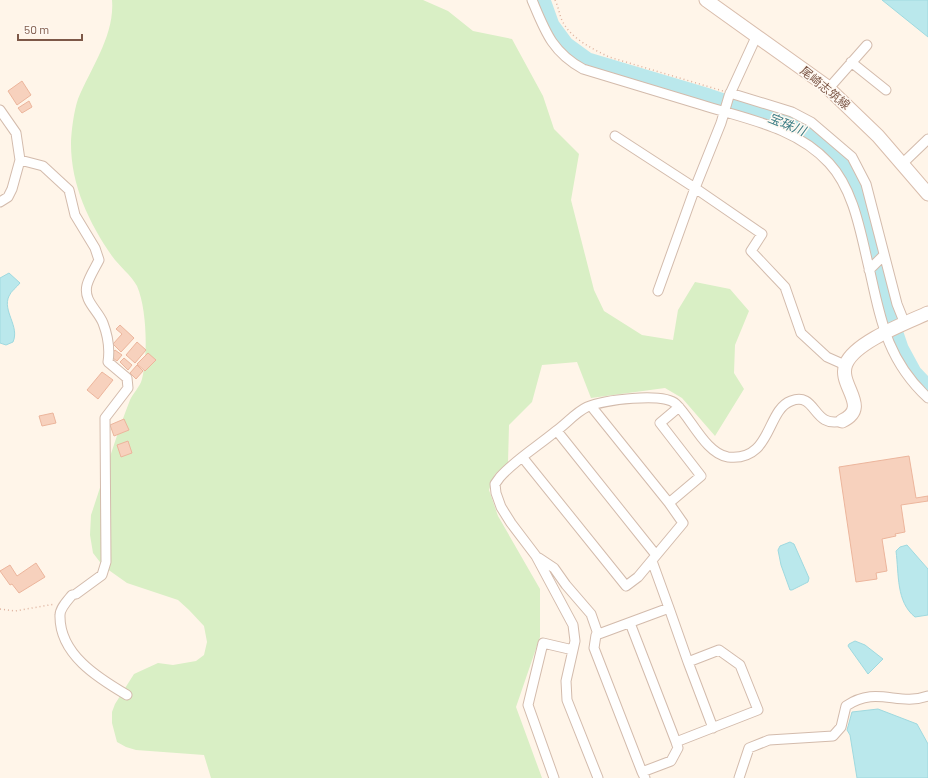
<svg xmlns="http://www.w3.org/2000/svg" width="928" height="778" font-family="Barlow,'Noto Sans JP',sans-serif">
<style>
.green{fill:#d9efc5}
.water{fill:#bae8ec;stroke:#9fd9df}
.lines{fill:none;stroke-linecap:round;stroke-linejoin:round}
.river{stroke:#bae8ec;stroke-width:15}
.building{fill:#f7d1bd;stroke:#ecb59c}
.street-casing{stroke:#d3bbac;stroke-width:11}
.secondary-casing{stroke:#d9bdac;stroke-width:15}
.path{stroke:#deb39f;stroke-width:1.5;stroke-dasharray:1 3;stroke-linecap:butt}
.street{stroke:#fff;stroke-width:9}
.secondary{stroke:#fff;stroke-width:13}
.labels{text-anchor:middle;stroke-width:3;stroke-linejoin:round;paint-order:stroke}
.street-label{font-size:12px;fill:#7d5848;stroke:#fff9f2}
.water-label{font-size:13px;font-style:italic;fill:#3a7c84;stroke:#fff9f2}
</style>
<rect width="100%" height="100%" fill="#fff5e9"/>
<path class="green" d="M112,0H423L448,11L473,31L512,39L543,96L554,129L579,154L571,200L594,290L604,311L642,335L673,340L678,310L695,282L730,289L749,311L735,345L734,373L744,389L715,436L682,398L665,388L591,398L577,362L542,365L532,402L509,425L508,463L495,474L489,490L498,516L540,589V637L516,707L542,778H211L204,755L136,750L126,747L117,742L112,723V712L115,704L134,674L158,663L173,665L196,661L204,655L207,642L204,626L189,610L178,600L127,583L103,566L93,553L90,535L91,515C104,477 115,438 130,400C133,393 140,387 142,379C148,355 147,309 137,286C131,275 119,266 112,256C89,223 71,185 71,144C71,133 74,110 78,99C91,68 115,35 112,0Z"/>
<path class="water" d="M882,0H928V37Z
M9,273L20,283C17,287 11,291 9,296C2,311 20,326 13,342L6,345L0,343V278Z
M790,542L794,544L809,578L808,582L792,590H790L781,565L778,550L780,546Z
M907,545L928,569V615L915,617C896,602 899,574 896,551L900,547Z
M855,641L865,645L883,659L868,674L848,646L849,644Z
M878,709L917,724L928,744V778H857L850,735L847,730L852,712Z"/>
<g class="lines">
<path class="river" d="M543,0L552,25L566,44L588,60L709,96L787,122L809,133L838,158L854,183L872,244L887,307L901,348L914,372L928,387"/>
</g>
<path class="building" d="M22,81L31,95L17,105L8,91Z
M29,101L32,107L22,113L18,108Z
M120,325L134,338L121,352L113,344L122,334L116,329Z
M137,342L146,350L135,363L126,355Z
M115,350L122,355L117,361L110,356Z
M148,353L156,360L145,371L137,364Z
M124,358L132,365L128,370L120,362Z
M137,365L143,371L136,379L130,373Z
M102,372L113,380L98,399L87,390Z
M53,413L56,423L42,426L39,416Z
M124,419L129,430L114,436L110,425Z
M128,441L132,453L121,457L117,445Z
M909,456L916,498L928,496V501L901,505L905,532L895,534L896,536L882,539L887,571L876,573L877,579L856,582L839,467Z
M36,563L45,577L19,593L12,584L10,585L0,571L10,565L17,576Z"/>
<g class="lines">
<defs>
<path id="street" d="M532,0C545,31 552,52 583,69C623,81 662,93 702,105C746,119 796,127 829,163C855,191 861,236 870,272C881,322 888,361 928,398
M851,62L886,90
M829,88L867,45
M730,93L792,112L811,122L852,157L866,184L897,304L905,324
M0,110L16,133L20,160L12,189L8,197L0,202
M615,136L695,188L762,234L751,251L785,287L801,333L827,357L845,365
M20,160L43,166L69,190L75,215L95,248L99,260C95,268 89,277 87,285C83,301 98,310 103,323C108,336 110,349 108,362L127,378L128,388L105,418L106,562L102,575L76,594L72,595C68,600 60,608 60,615C59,654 98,678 127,695
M902,164L928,139
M869,270L884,255
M658,291L695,188L721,123L729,96L757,35
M591,406L669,503
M557,431L656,555
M523,458L626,586L638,577L683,523L669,503L701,476L660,423L679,407
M539,558L554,568L566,585L591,614L598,634
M652,561L669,608
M630,623L676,742
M573,650L566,681L567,700L598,778
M688,662L713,728
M642,772L671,761L678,748L676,742L758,710L740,665L719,650L688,662L669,608L596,635L594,648L642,772L645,778
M554,778L528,705L543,643L573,650L575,641L573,625L536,556L511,523L501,507L496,493L495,484L500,477C515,460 538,446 556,431C566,424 576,412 587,407C603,400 663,392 676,404C691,418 706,454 728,457C772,462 766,410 791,401C817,391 812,429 842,421
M739,778L749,748L769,740L833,736L841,727L846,706C877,685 898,707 928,696"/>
<path id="secondary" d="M706,0L825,85L878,136L928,194
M842,421C872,407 837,385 846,364C855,342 906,323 928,313"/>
</defs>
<use href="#street" class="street-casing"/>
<use href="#secondary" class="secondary-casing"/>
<path class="path" d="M555,0C558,6 559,12 561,18C569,38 591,48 609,57L723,91
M0,609L15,611L55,604"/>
<use href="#street" class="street"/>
<use href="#secondary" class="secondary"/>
</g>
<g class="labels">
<g class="street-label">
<text transform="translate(825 88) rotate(39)" y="4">尾崎志筑線</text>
</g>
<g class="water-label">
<text transform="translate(787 124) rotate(22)" y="5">宝珠川</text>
</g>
</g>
<path d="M18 34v6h64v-6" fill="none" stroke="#7d5848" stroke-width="2"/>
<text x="24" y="34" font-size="12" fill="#7d5848" stroke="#fff9f2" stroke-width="3" paint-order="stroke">50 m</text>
</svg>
